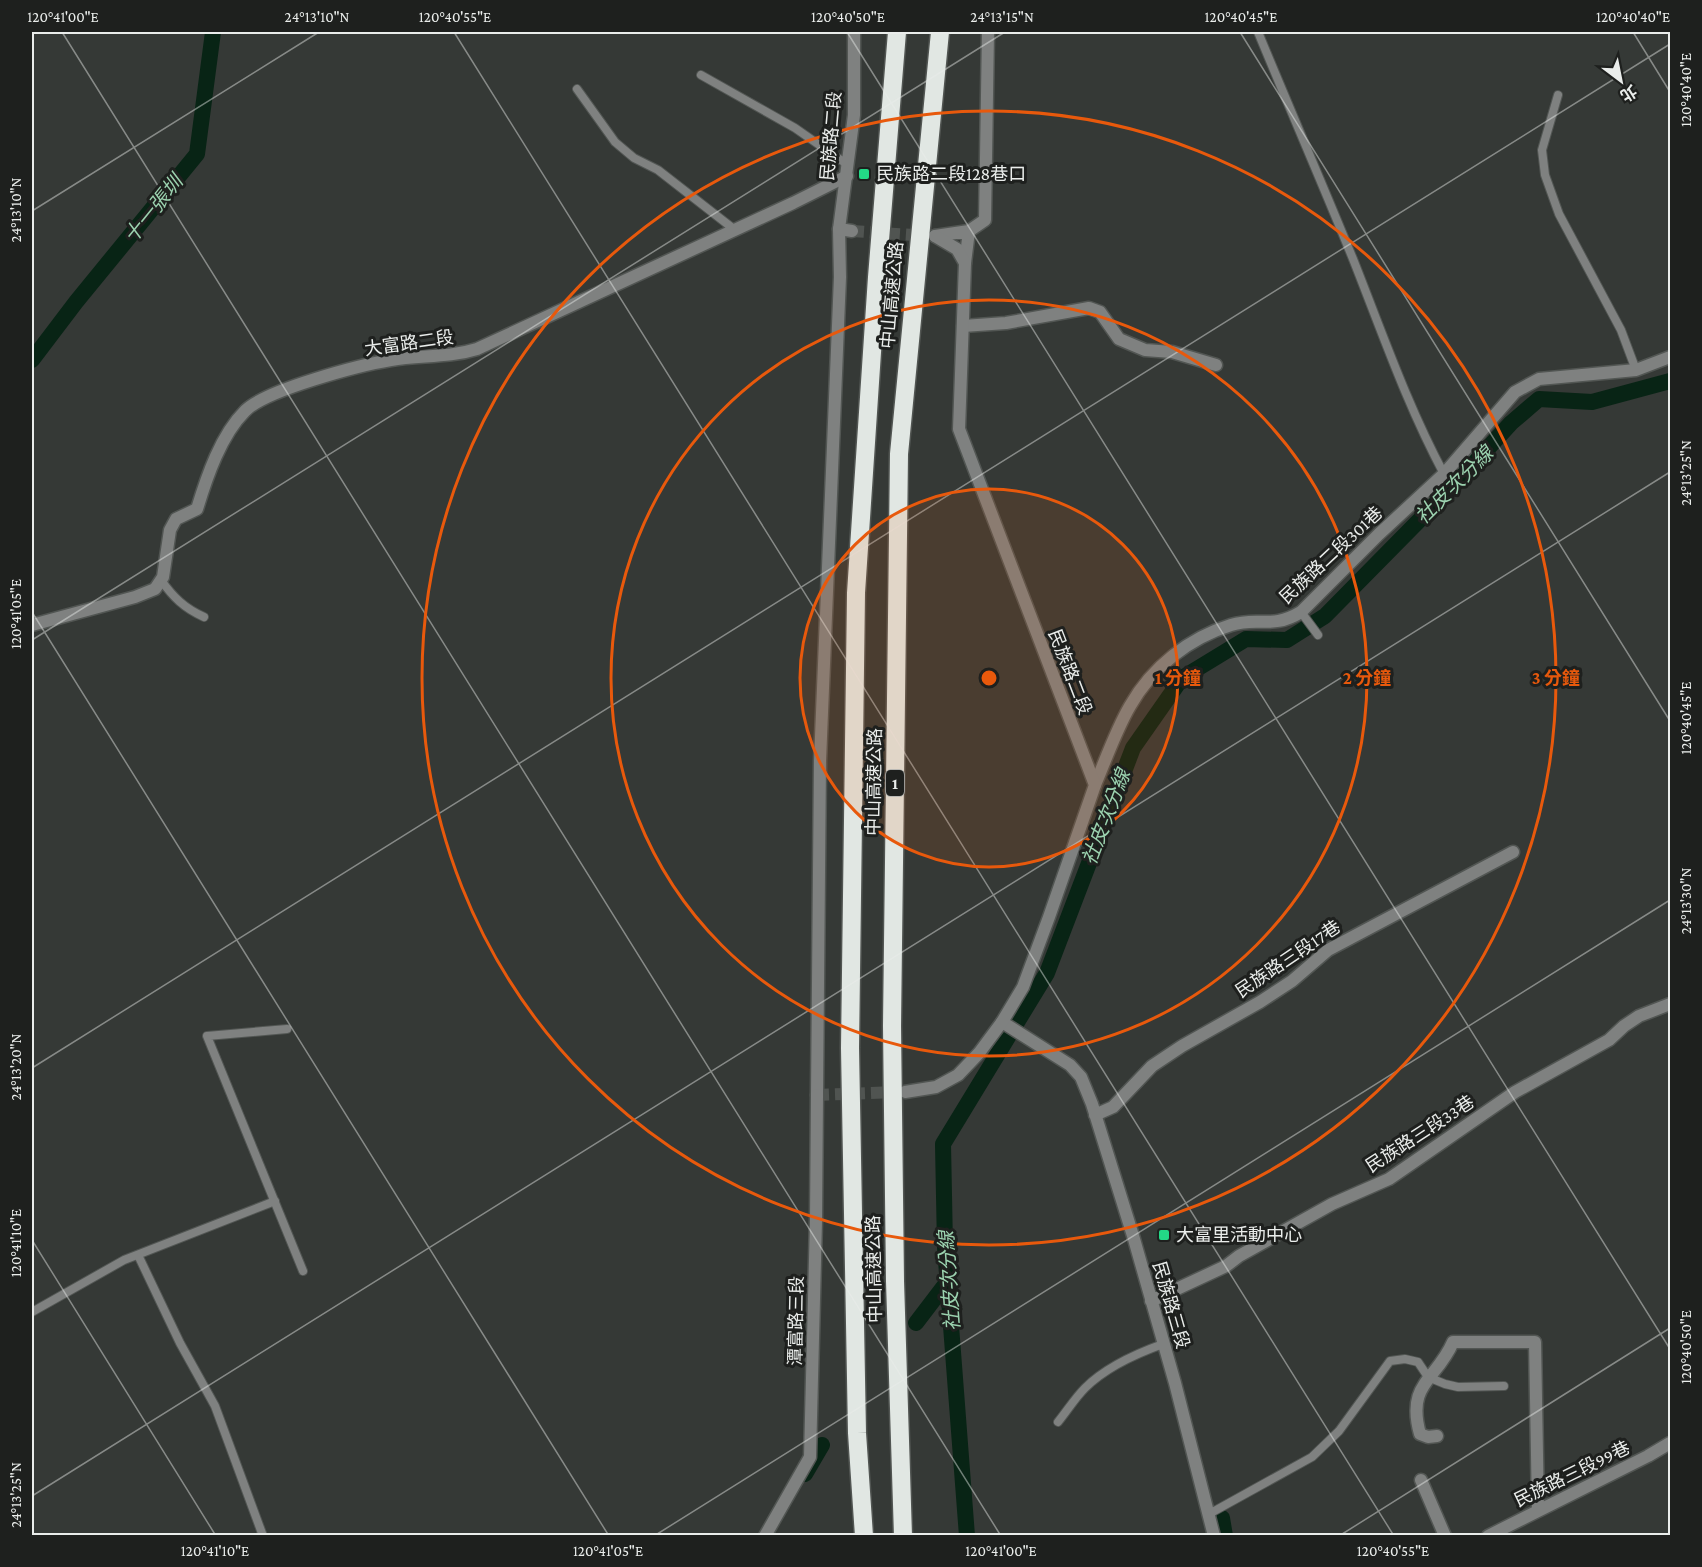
<svg xmlns="http://www.w3.org/2000/svg" width="1702" height="1567" font-family="'Crimson Pro','Noto Sans TC',serif">
<style>
.lines{fill:none;stroke-linecap:round;stroke-linejoin:round}
.canal{stroke:#082415;stroke-width:16}
.tertiary-tunnel{stroke:#505451;stroke-width:12;stroke-dasharray:12 6;stroke-linecap:butt}
.service-casing{stroke:#525653;stroke-width:10}
.minor-casing{stroke:#525653;stroke-width:15}
.tertiary-casing{stroke:#525653;stroke-width:15}
.motorway-casing{stroke:#525653;stroke-width:21}
.service{stroke:#7f8180;stroke-width:8}
.minor{stroke:#7f8180;stroke-width:12}
.tertiary{stroke:#7f8180;stroke-width:12}
.motorway{stroke:#e1e7e3;stroke-width:18}
.ticks{fill:none;stroke:#eaedeb;stroke-width:1.5;stroke-opacity:0.45}
.ring{fill:none;stroke:#e8590c;stroke-width:3}
.poi-dot{fill:#23d886;stroke:#1e201e;stroke-width:2}
.labels{text-anchor:middle;stroke-width:6;stroke-linejoin:round;paint-order:stroke}
.shield{fill:#1e201e;stroke:#adb0ae;stroke-width:1.5}
.shield-label{font-size:16px;font-weight:bold;fill:#eaedeb}
.street-label{font-size:18px;fill:#eaedeb;stroke:#1e201e}
.poi-label{font-size:18px;fill:#eaedeb;stroke:#1e201e;text-anchor:start}
.water-label{font-size:20px;font-style:italic;fill:#9bd2af;stroke:#1e201e}
.centre{fill:#e8590c;stroke:#1e201e;stroke-width:3}
.ring-label{font-size:18px;text-anchor:middle;font-weight:bold;fill:#e8590c;stroke:#1e201e;stroke-width:6;stroke-linejoin:round;paint-order:stroke}
.neatline{fill:none;stroke:#eaedeb;stroke-width:2}
.ticks-label{font-size:15px;text-anchor:middle;fill:#eaedeb}
</style>
<rect width="100%" height="100%" fill="#353936"/>
<g class="lines">
<path class="canal" d="M32,360L76,302L197,154L213,32
M916,1323L948,1281
M805,1474L822,1445
M1222,1518L1225,1536
M967,1536L945,1247L943,1144L1047,973L1133,748L1182,678L1246,639L1287,640L1325,616L1459,480L1511,423L1539,399L1592,402L1670,381"/>
<path class="tertiary-tunnel" d="M852,231L928,236
M817,1095L900,1092"/>
<defs>
<path id="service" d="M1258,32C1289,107 1322,183 1353,259C1382,332 1407,405 1444,474
M701,75L795,128L848,165
M577,89L615,142L634,158L658,170L735,230
M1558,95L1542,150L1545,175L1559,214L1621,330L1636,370
M161,580C173,597 184,608 204,617
M1301,612L1318,635
M287,1029L207,1036L303,1271
M138,1255L180,1343L215,1406L263,1536
M32,1312L124,1260L275,1201
M1058,1422C1067,1411 1075,1398 1085,1388C1106,1367 1135,1354 1163,1344
M1209,1514L1312,1457L1339,1431L1390,1361L1405,1359L1418,1362L1428,1377L1445,1384L1458,1387L1504,1386"/>
<path id="minor" d="M935,236L969,231L985,220L988,32
M965,263L969,231
M963,326L1006,323L1089,308L1100,312L1119,339L1145,350L1172,352L1216,365
M32,625L135,597L155,589L163,577L170,530L176,519L197,509C207,476 221,435 245,411C265,390 360,365 391,360C420,355 448,358 477,349L793,203L847,176
M1095,785C1106,759 1116,730 1130,706C1152,667 1189,638 1231,625C1259,616 1271,630 1301,612L1379,534L1444,474L1515,392L1539,379L1636,370L1670,357
M1002,1022L1070,1065L1081,1077L1092,1104L1134,1239L1175,1383L1214,1536
M817,1095L820,761L840,277L839,229
M1095,1115L1113,1107L1152,1066L1182,1046L1260,1002L1292,981L1328,950L1513,852
M1151,1301L1226,1266L1239,1256L1332,1204L1389,1179L1515,1092L1609,1040L1624,1026L1639,1016L1670,1004
M1437,1436L1428,1437L1420,1434C1406,1383 1436,1381 1453,1342H1535L1538,1511
M1421,1480L1445,1536
M1488,1536L1648,1456L1670,1443"/>
<path id="tertiary" d="M852,231L839,229L854,115V32
M905,1092L936,1087L958,1075L979,1053L1002,1022L1023,987L1049,917L1095,785L959,429L965,263L957,249L935,236
M765,1536L810,1457L816,1220L817,1095"/>
<path id="motorway" d="M864,1536L857,1433L850,1048L856,593L877,277L897,32
M903,1536L895,1281L892,1026L899,454L940,32"/>
</defs>
<use href="#service" class="service-casing"/>
<use href="#minor" class="minor-casing"/>
<use href="#tertiary" class="tertiary-casing"/>
<use href="#motorway" class="motorway-casing"/>
<use href="#service" class="service"/>
<use href="#minor" class="minor"/>
<use href="#tertiary" class="tertiary"/>
<use href="#motorway" class="motorway"/>
</g>
<path class="ticks" d="M62,32L1001,1536M454,32L1394,1536M847,32L1670,1349M1240,32L1670,721M1633,32L1670,92M32,211L319,32M32,612L609,1536M32,640L1005,32M32,1068L1670,44M32,1240L216,1536M32,1496L1670,472M654,1536L1670,900M1339,1536L1670,1328"/>
<circle cx="989" cy="678" r="189" fill="#e8590c" fill-opacity=".12"/>
<g class="ring">
<circle cx="989" cy="678" r="189"/>
<circle cx="989" cy="678" r="378"/>
<circle cx="989" cy="678" r="567"/>
</g>
<g class="poi-dot">
<rect x="858" y="168" width="12" height="12" rx="3"/>
<rect x="1158" y="1229" width="12" height="12" rx="3"/>
</g>
<g class="labels">
<rect class="shield" x="886" y="770" width="18" height="26" rx="4.5"/>
<g class="shield-label">
<text x="895" y="789">1</text>
</g>
<g class="street-label">
<text transform="translate(831 136) rotate(-85)" y="6">民族路二段</text>
<text transform="translate(892 295) rotate(-85)" y="6">中山高速公路</text>
<text transform="translate(409 343) rotate(-8)" y="6">大富路二段</text>
<text transform="translate(1331 555) rotate(-43)" y="6">民族路二段301巷</text>
<text transform="translate(1070 672) rotate(69)" y="6">民族路二段</text>
<text transform="translate(874 782) rotate(-89)" y="6">中山高速公路</text>
<text transform="translate(1288 959) rotate(-34)" y="6">民族路三段17巷</text>
<text transform="translate(1420 1134) rotate(-33)" y="6">民族路三段33巷</text>
<text transform="translate(874 1269) rotate(-91)" y="6">中山高速公路</text>
<text transform="translate(1171 1305) rotate(74)" y="6">民族路三段</text>
<text transform="translate(796 1321) rotate(-89)" y="6">潭富路三段</text>
<text transform="translate(1572 1474) rotate(-26)" y="6">民族路三段99巷</text>
</g>
<g class="poi-label">
<text x="876" y="180">民族路二段128巷口</text>
<text x="1176" y="1241">大富里活動中心</text>
</g>
<g class="water-label">
<text transform="translate(153 209) rotate(-51)" y="7">十一張圳</text>
<text transform="translate(1454 485) rotate(-45)" y="7">社皮次分線</text>
<text transform="translate(1106 817) rotate(-69)" y="7">社皮次分線</text>
<text transform="translate(949 1281) rotate(-94)" y="7">社皮次分線</text>
</g>
</g>
<circle cx="989" cy="678" r="9" class="centre"/>
<g class="ring-label">
<text x="1178" y="684">1 分鐘</text>
<text x="1367" y="684">2 分鐘</text>
<text x="1556" y="684">3 分鐘</text>
</g>
<rect width="1702" height="1567" fill="none" stroke="#1e201e" stroke-width="66"/>
<g transform="translate(1621 81) rotate(148)" stroke="#1e201e" stroke-width="4.5" paint-order="stroke">
<path d="M0-4.5L10 22L0 15L-10 22Z" fill="#eaedeb"/>
<text y="-9" font-size="16" font-weight="bold" text-anchor="middle" fill="#eaedeb">北</text>
</g>
<rect x="33" y="33" width="1636" height="1501" class="neatline"/>
<g class="ticks-label">
<text x="63" y="22">120°41'00"E</text>
<text x="317" y="22">24°13'10"N</text>
<text x="455" y="22">120°40'55"E</text>
<text x="848" y="22">120°40'50"E</text>
<text x="1002" y="22">24°13'15"N</text>
<text x="1241" y="22">120°40'45"E</text>
<text x="1633" y="22">120°40'40"E</text>
<text transform="translate(1686 90) rotate(-90)" y="5">120°40'40"E</text>
<text transform="translate(16 210) rotate(-90)" y="5">24°13'10"N</text>
<text transform="translate(1686 473) rotate(-90)" y="5">24°13'25"N</text>
<text transform="translate(16 614) rotate(-90)" y="5">120°41'05"E</text>
<text transform="translate(1686 718) rotate(-90)" y="5">120°40'45"E</text>
<text transform="translate(1686 901) rotate(-90)" y="5">24°13'30"N</text>
<text transform="translate(16 1067) rotate(-90)" y="5">24°13'20"N</text>
<text transform="translate(16 1243) rotate(-90)" y="5">120°41'10"E</text>
<text transform="translate(1686 1347) rotate(-90)" y="5">120°40'50"E</text>
<text transform="translate(16 1495) rotate(-90)" y="5">24°13'25"N</text>
<text x="215" y="1556">120°41'10"E</text>
<text x="608" y="1556">120°41'05"E</text>
<text x="1001" y="1556">120°41'00"E</text>
<text x="1393" y="1556">120°40'55"E</text>
</g>
</svg>
